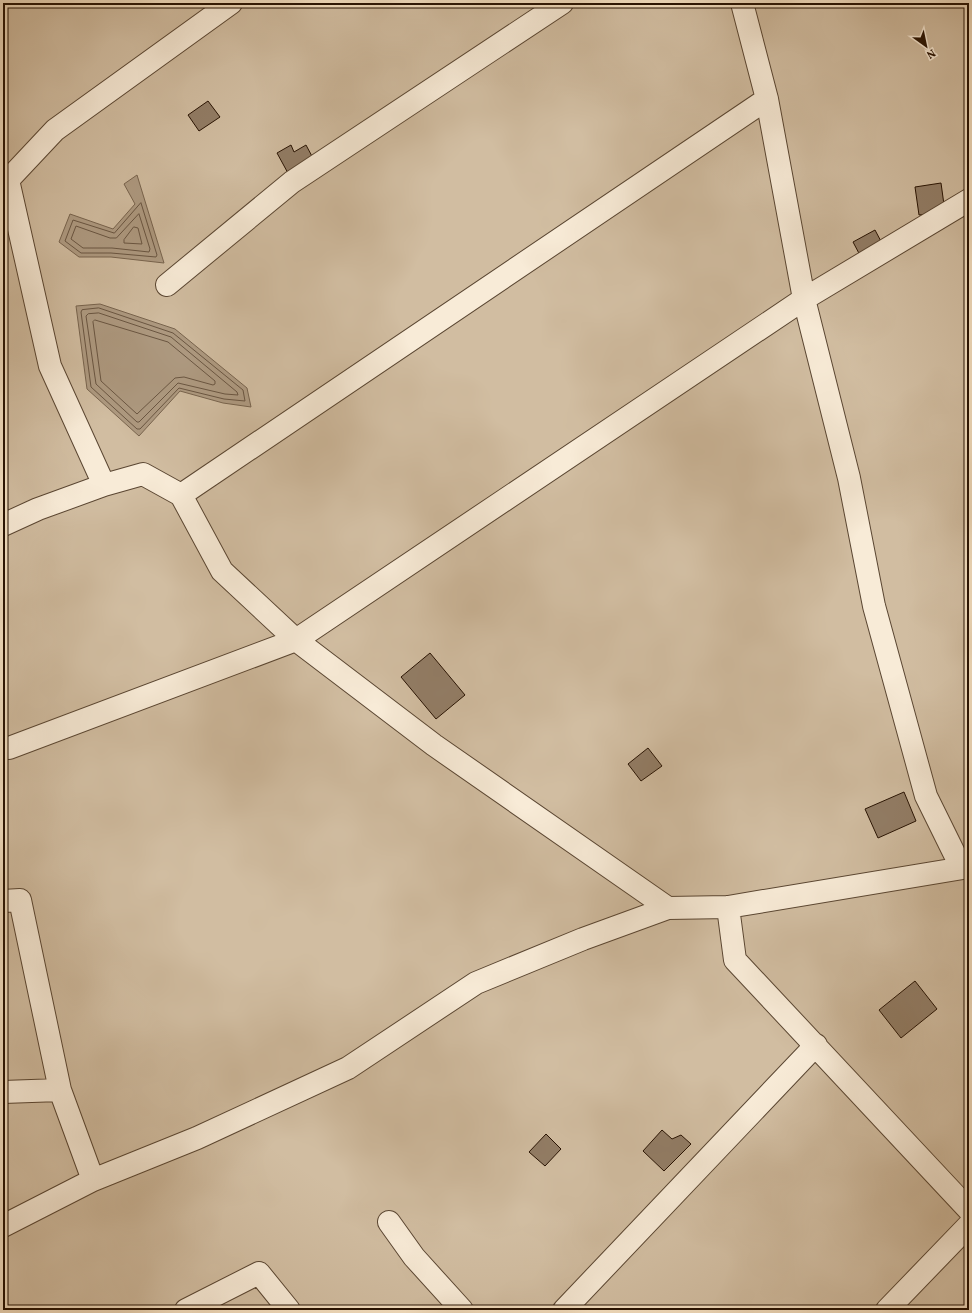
<svg xmlns="http://www.w3.org/2000/svg" width="972" height="1313" font-family="Vollkorn,serif">
<style>
.green{fill:#d1bda1;stroke:#7c6852}
.water{fill:#ae9a81;stroke:#78644e}
.lines{fill:none;stroke-linecap:round;stroke-linejoin:round}
.shore{stroke:#6a5642;stroke-width:1}
.building{fill:#927d66;stroke:#271202}
.minor-casing{stroke:#5a4632;stroke-width:24}
.minor{stroke:#f8ebd7;stroke-width:22}
</style>
<rect width="100%" height="100%" fill="#f4e0c2"/>
<filter id="stains"><feTurbulence type="fractalNoise" baseFrequency=".005" numOctaves="4"/><feColorMatrix values="0 0 0 0 .2 0 0 0 0 .09 0 0 0 0 .02 0 0 0 .5 -.17"/></filter>
<radialGradient id="worn" r=".72"><stop offset=".6" stop-color="#630" stop-opacity="0"/><stop offset="1" stop-color="#630" stop-opacity=".3"/></radialGradient>
<path class="green" d="M3,3H969V1310H3Z"/>
<path class="water" d="M137,175L164,263L111,257H79L59,242L70,214L113,229L135,204L124,184Z
M100,304L175,329L247,388L251,407L223,403L180,391L139,436L87,389L76,306Z"/>
<g class="lines">
<path class="shore" d="M141,203L157,255L156,257L111,253H81L65,241L73,220L114,233Z
M139,214L150,249L149,252L112,248H83L71,239L76,226L110,238H116Z
M134,227L138,228L142,244L124,243V240Z
M99,308L173,333L243,390L245,401L224,399L179,388L140,429H137L91,387L81,312L82,310Z
M99,313L171,337L237,392L238,395L225,394L178,383L139,422H137L96,384L86,316L88,314Z
M95,320L168,342L215,381V384L213,385L184,377L175,378L137,414L101,381L93,322Z"/>
</g>
<path class="building" d="M208,101L220,117L199,131L188,115Z
M291,145L294,152L306,145L314,160L289,175L277,153Z
M941,183L945,212L919,215L915,187Z
M875,230L884,247L862,259L853,242Z
M430,653L465,695L436,719L401,677Z
M648,748L662,766L641,781L628,764Z
M904,792L916,821L878,838L865,809Z
M915,981L937,1009L901,1038L879,1010Z
M662,1130L672,1139L681,1135L691,1144L664,1171L643,1151Z
M546,1134L561,1149L545,1166L529,1152Z"/>
<g class="lines">
<defs>
<path id="minor" d="M231,3L55,130L8,180L50,366L104,485L143,474L181,495L222,571L296,640L434,745L668,908L728,907L969,867
M742,3L767,99L804,299L849,478L874,606L926,796L961,867
M167,285L292,182L562,3
M181,495L767,99
M3,525L38,509L104,485
M9,748L296,640L804,299L969,200
M3,901L20,900L60,1090L93,1180
M728,907L735,960L969,1210
M3,1092L60,1090
M389,1222L414,1257L462,1310
M3,1226L93,1180L197,1138L348,1068L476,983L583,939L668,908
M186,1310L259,1273L289,1310
M564,1310L816,1045
M887,1310L969,1225"/>
</defs>
<use href="#minor" class="minor-casing"/>
<use href="#minor" class="minor"/>
</g>
<rect width="972" height="1313" fill="none" stroke="#f4e0c2" stroke-width="16"/>
<rect x="4" y="4" width="964" height="1305" fill="none" stroke="#271202" stroke-width="2"/>
<rect x="8" y="8" width="956" height="1297" fill="none" stroke="#271202"/>
<g transform="translate(926 46) rotate(147)" stroke="#f8ebd7" stroke-width="3" paint-order="stroke">
<path d="M0-3L7 15L0 10L-7 15Z" fill="#271202"/>
<text y="-6" font-size="11" font-weight="bold" text-anchor="middle" fill="#271202">N</text>
</g>
<rect width="100%" height="100%" filter="url(#stains)"/>
<rect width="100%" height="100%" fill="url(#worn)"/>
</svg>
